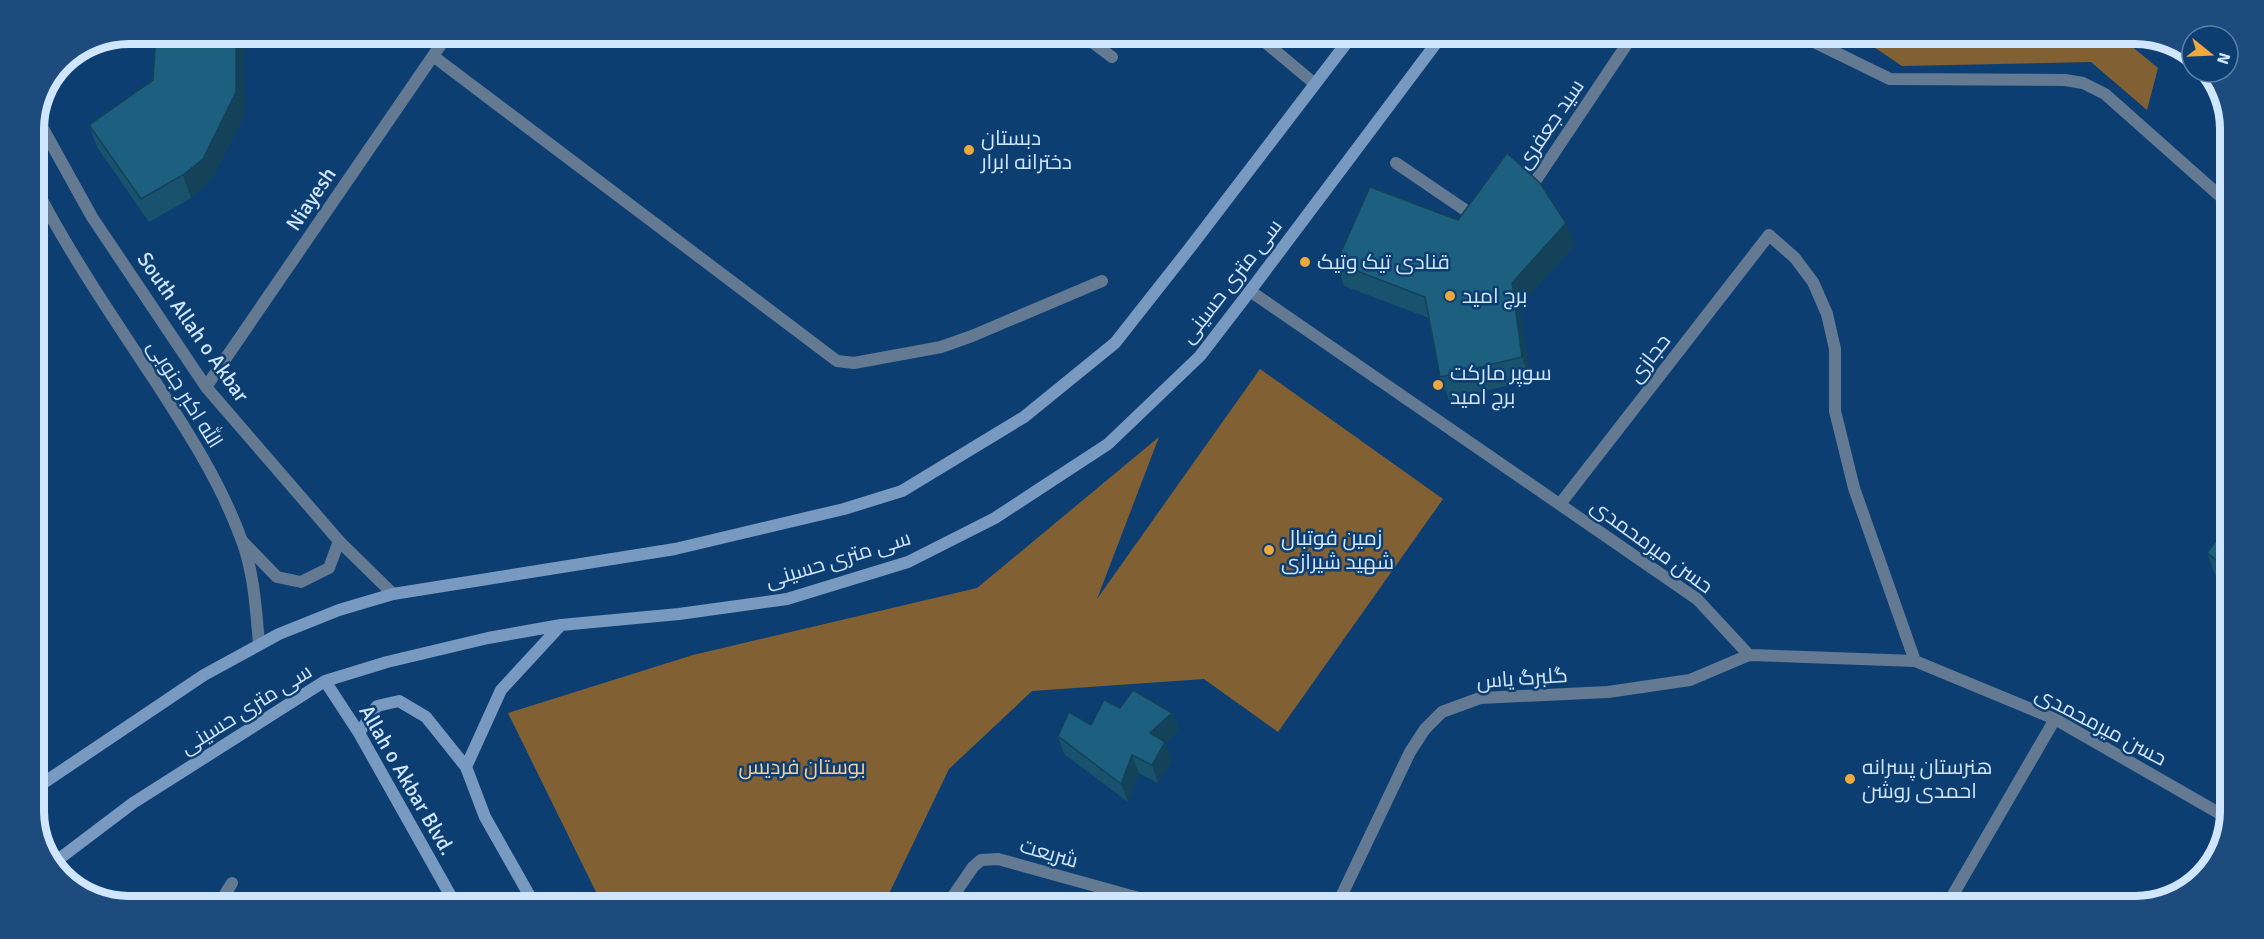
<svg xmlns="http://www.w3.org/2000/svg" width="2264" height="939" font-family="Signika,Cairo,sans-serif">
<style>
.green{fill:#816134}
.lines{fill:none;stroke-linecap:round;stroke-linejoin:round}
.service{stroke:#647992;stroke-width:12}
.minor{stroke:#647992;stroke-width:12}
.secondary{stroke:#7899c0;stroke-width:12}
.wall{fill:#19526c}
.shaded-wall{fill:#144258}
.building{fill:#1d5f7e;stroke:#144258;stroke-width:1.5}
.poi-dot{fill:#eea83c;stroke:#0d3e72;stroke-width:2}
.labels{text-anchor:middle;stroke-width:5;stroke-linejoin:round;paint-order:stroke}
.street-label{font-size:21px;fill:#d0e5fe;stroke:#0d3e72}
.poi-label{font-size:21px;fill:#d0e5fe;stroke:#0d3e72;text-anchor:start}
.park-label{font-size:21px;fill:#facc90;stroke:#0d3e72}
.rim{fill:none;stroke:#d0e5fe;stroke-width:8}
</style>
<rect width="100%" height="100%" fill="#0d3e72"/>
<path class="green" d="M1862,39L2124,40L2158,68L2147,110L2091,62L1902,66Z
M1260,369L1443,499L1278,732L1204,679L1032,691L949,769L885,902L602,901L598,896L508,713L693,655L977,588L1159,437L1097,599Z"/>
<g class="lines">
<path class="service" d="M243,542L277,577L301,582L329,568L339,541"/>
<path class="minor" d="M1084,36L1112,57
M1259,37L1315,84
M1808,39L1890,79L2065,80L2083,83L2105,94L2230,205
M2164,40L2192,60
M433,56L837,361L854,363L941,347L972,336L1102,281
M2209,72L2215,76
M36,116L92,217L206,387L339,541L393,594
M1396,163L1471,214H1479
M33,183C69,253 112,316 155,381C188,432 221,483 242,541C254,573 256,610 259,644
M1528,192L1631,38
M1250,291L1697,599L1749,655L1915,661L2055,719L2224,816
M206,387L448,34
M1560,504L1769,235L1795,258L1813,282L1827,314L1835,349V411L1854,488L1915,661
M222,899L232,883
M949,902L973,867L981,860L998,859L1157,903
M1338,903L1410,752L1425,729L1442,712L1480,698L1608,692L1690,680L1749,655
M1947,905L2055,719"/>
<path class="secondary" d="M325,681L359,733L453,900
M359,733L377,706L399,701L426,717L466,767
M33,790L204,675L279,634L339,610L393,594L675,549L844,509L902,491L1024,417L1115,343L1189,249L1351,37
M51,865L133,803L325,681L387,662L488,638L561,625L679,614L787,599L908,562L995,518L1108,444L1200,356L1250,291L1440,38
M532,900L485,817L466,767L501,690L561,625"/>
</g>
<path class="wall" d="M153,80L245,114L211,181L191,198L149,222L97,147L89,125Z
M1458,220L1575,245L1520,306L1530,380L1449,400L1440,377L1429,318L1344,286L1336,263Z
M2227,526L2226,584L2215,575L2207,553Z
M1120,708L1172,713L1179,731L1165,743L1172,760L1158,783L1139,773L1128,802L1064,754L1058,736L1091,725Z"/>
<path class="shaded-wall" d="M236,33H244L245,114L211,181L191,198L183,175Z
M1566,223L1575,245L1520,306L1530,380L1522,357L1512,283Z
M1172,713L1179,731L1165,743L1172,760L1158,783L1152,765L1150,733Z
M1132,755L1139,773L1128,802L1121,784Z"/>
<path class="building" d="M156,33H236V92L203,159L183,175L141,199L89,125L153,80Z
M1507,153L1540,183L1566,223L1512,283L1522,357L1440,377L1425,297L1336,263L1370,187L1458,220Z
M2227,526V568L2207,553Z
M1133,690L1172,713L1150,733L1165,742L1152,765L1132,755L1121,784L1058,736L1069,712L1091,725L1104,700L1120,708Z"/>
<g class="poi-dot">
<circle cx="969" cy="150" r="6"/>
<circle cx="1305" cy="262" r="6"/>
<circle cx="1450" cy="296" r="6"/>
<circle cx="1438" cy="385" r="6"/>
<circle cx="1269" cy="550" r="6"/>
<circle cx="1850" cy="779" r="6"/>
</g>
<g class="labels">
<g class="street-label">
<text transform="translate(1550 124) rotate(-56)" y="7">سید جعفری</text>
<text transform="translate(311 199) rotate(-56)" y="7">Niayesh</text>
<text transform="translate(1231 281) rotate(-52)" y="7">سی متری حسینی</text>
<text transform="translate(193 327) rotate(55)" y="7">South Allah o Akbar</text>
<text transform="translate(1649 358) rotate(-52)" y="7">حجازی</text>
<text transform="translate(185 394) rotate(58)" y="7">الله اکبر جنوبی</text>
<text transform="translate(1652 546) rotate(36)" y="7">حسن میرمحمدی</text>
<text transform="translate(838 559) rotate(-17)" y="7">سی متری حسینی</text>
<text transform="translate(1522 678) rotate(-4)" y="7">گلبرگ یاس</text>
<text transform="translate(246 709) rotate(-32)" y="7">سی متری حسینی</text>
<text transform="translate(2101 726) rotate(28)" y="7">حسن میرمحمدی</text>
<text transform="translate(407 780) rotate(60)" y="7">Allah o Akbar Blvd.</text>
<text transform="translate(1049 853) rotate(16)" y="7">شریعت</text>
</g>
<g class="poi-label">
<text x="981" y="145">دبستان<tspan x="981" dy="24">دخترانه ابرار</tspan></text>
<text x="1317" y="269">قنادی تیک وتیک</text>
<text x="1462" y="303">برج امید</text>
<text x="1450" y="380">سوپر مارکت<tspan x="1450" dy="24">برج امید</tspan></text>
<text x="1281" y="545">زمین فوتبال<tspan x="1281" dy="24">شهید شیرازی</tspan></text>
<text x="1862" y="774">هنرستان پسرانه<tspan x="1862" dy="24">احمدی روشن</tspan></text>
</g>
<g class="park-label">
<text x="802" y="774">بوستان فردیس</text>
</g>
</g>
<path d="M0 0H2264V939H0ZM129 44H2135A85 85 0 0 1 2220 129V811A85 85 0 0 1 2135 896H129A85 85 0 0 1 44 811V129A85 85 0 0 1 129 44Z" fill="#1d4b7d" fill-rule="evenodd"/>
<path class="rim" d="M129 44H2135A85 85 0 0 1 2220 129V811A85 85 0 0 1 2135 896H129A85 85 0 0 1 44 811V129A85 85 0 0 1 129 44Z"/>
<g transform="translate(2210 54) rotate(108)"><circle r="28" fill="#0d3e72" stroke="#5b81aa" stroke-width="1.5"/>
<path d="M0-4.5L10 22L0 15L-10 22Z" fill="#eea83c"/>
<text y="-9" font-size="16" font-weight="bold" text-anchor="middle" fill="#d0e5fe">N</text>
</g>
</svg>
